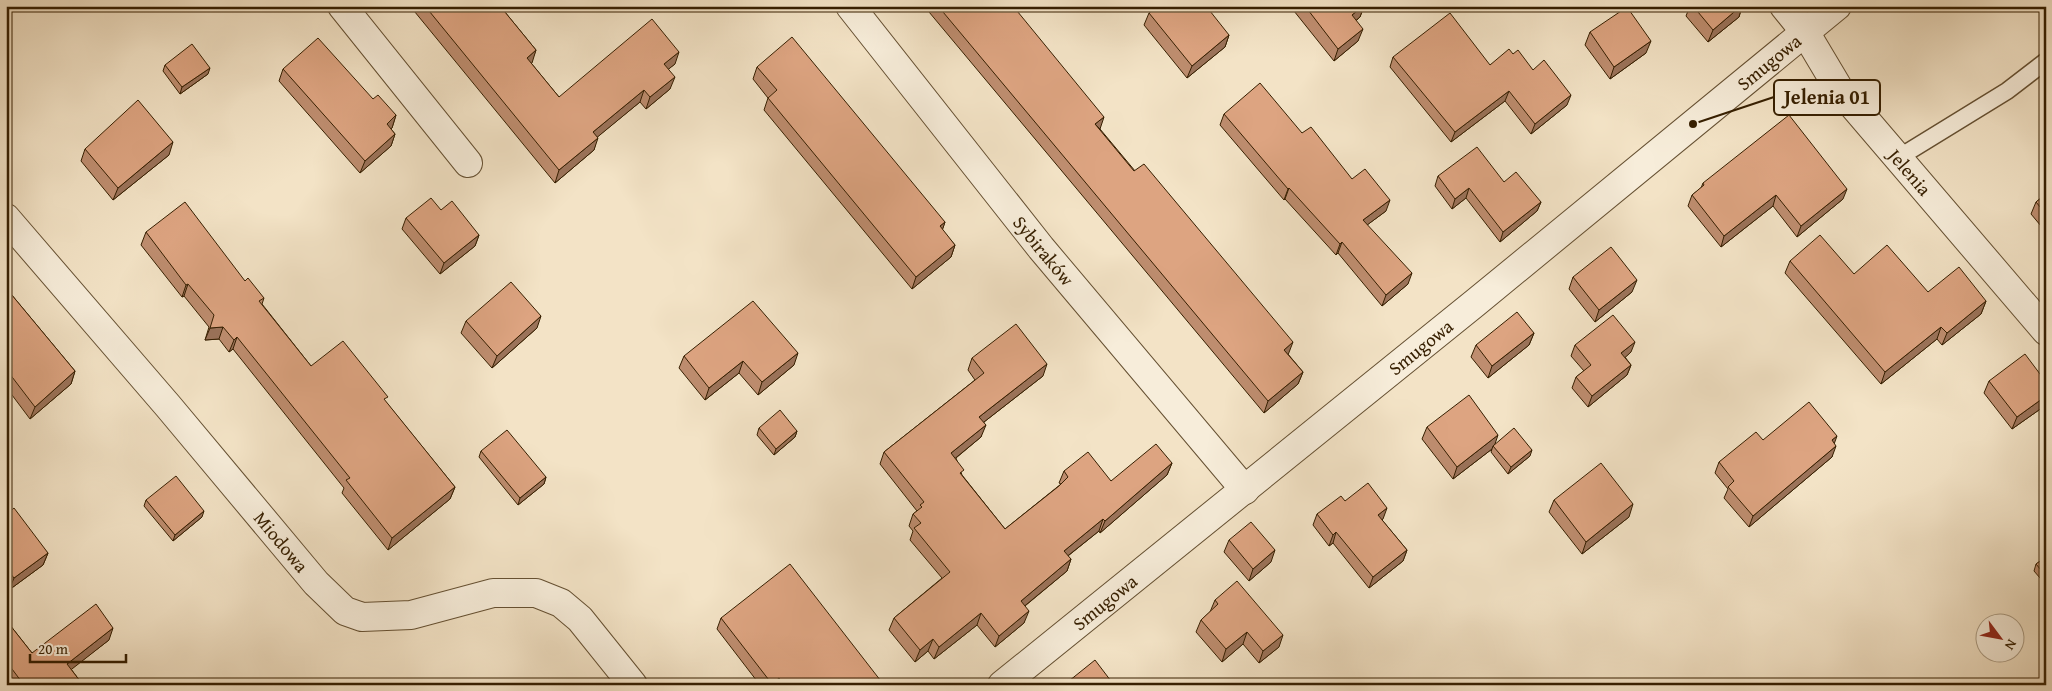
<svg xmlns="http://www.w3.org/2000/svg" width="2052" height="691" font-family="'Gentium Book Plus',serif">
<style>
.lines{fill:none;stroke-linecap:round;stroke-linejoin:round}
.service-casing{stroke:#655032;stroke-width:19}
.minor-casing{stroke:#655032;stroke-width:30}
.tertiary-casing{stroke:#655032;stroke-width:30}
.service{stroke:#f7edda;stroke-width:16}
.minor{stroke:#f7edda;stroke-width:28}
.tertiary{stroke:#f7edda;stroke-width:28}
.wall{fill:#be8d6f;stroke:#361f01}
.shaded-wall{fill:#9b735a;stroke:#361f01}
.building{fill:#dda481;stroke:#361f01}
.labels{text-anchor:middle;stroke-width:4.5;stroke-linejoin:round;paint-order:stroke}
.street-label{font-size:19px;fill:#361f01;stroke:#f7edda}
.leader{fill:none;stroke:#361f01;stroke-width:2}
.callout-dot{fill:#361f01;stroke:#f7edda;stroke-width:2}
.callout{fill:#f7edda;stroke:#361f01;stroke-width:2}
.callout-label{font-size:20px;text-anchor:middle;font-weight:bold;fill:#361f01}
</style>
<rect width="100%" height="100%" fill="#f3e3c6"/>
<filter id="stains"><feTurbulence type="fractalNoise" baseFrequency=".004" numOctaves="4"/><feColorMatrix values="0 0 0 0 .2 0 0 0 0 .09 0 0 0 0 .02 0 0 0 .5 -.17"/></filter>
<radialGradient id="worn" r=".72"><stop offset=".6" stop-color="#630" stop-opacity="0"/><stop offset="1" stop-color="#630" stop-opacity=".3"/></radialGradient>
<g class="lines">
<defs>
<path id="service" d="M1898,158L2007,91L2046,61"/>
<g id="minor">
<path d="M342,6L468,163"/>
<path id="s1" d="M850,6L1041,248L1245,490"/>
<path id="s2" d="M1784,6L1805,32L1839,89L2046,331"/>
<path id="s3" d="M6,218L168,406L316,583L345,611L362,617L411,615L493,593H536L561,603L580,619L633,685"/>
</g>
<g id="tertiary">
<path id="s4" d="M1002,685L1475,303L1837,6"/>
</g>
</defs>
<use href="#service" class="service-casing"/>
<use href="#minor" class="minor-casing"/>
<use href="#tertiary" class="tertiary-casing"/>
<use href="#service" class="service"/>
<use href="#minor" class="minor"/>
<use href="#tertiary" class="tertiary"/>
</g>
<path class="wall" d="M410,6H500L536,50L531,63L559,97L675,64L668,69L670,89L646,109L640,102L597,137L594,150L555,183Z
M924,6H1013L1100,129L1303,372L1298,384L1264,413Z
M1290,6H1364L1360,17L1356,21L1358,41L1334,61Z
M1690,6H1742L1739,17L1708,42L1686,16Z
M1149,13L1229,35L1225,47L1187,78L1144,25Z
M1590,32L1646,53L1610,79L1585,45Z
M1513,54L1533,70L1567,105L1531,134L1505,101L1451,142L1390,67L1393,57L1490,65Z
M165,65L208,74L180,94L163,71Z
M757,67L945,222L942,230L955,245L951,257L912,289L764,110L768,98L753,79Z
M283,69L373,99L396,115L392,128L391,129L395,134L391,146L360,173L279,81Z
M1224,114L1302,133L1386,211L1367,225L1408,284L1382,306L1338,253L1336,255L1285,199L1284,200L1220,125Z
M85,149L169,155L113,200L81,161Z
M1438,176L1504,182L1541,202L1537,211L1500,242L1466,198L1452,209L1435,186Z
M1703,183L1843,199L1797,237L1773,206L1721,247L1688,206L1692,195L1701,188Z
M2046,194V232L2031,214L2036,202Z
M441,210L479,235L475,246L440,274L402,229L406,218Z
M146,232L245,281L264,298L262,304L311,366L386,402L455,487L450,499L388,550L342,493L344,488L233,349L229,352L219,339L205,340L209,327L184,296L182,297L141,245Z
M1790,261L1854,274L1928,292L1986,301L1981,314L1942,345L1937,339L1881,384L1785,273Z
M1573,277L1632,292L1595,322L1569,289Z
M6,288L75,371L71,384L30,419L6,387Z
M466,321L537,328L492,368L461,333Z
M1534,333L1529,345L1488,378L1471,357L1476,345Z
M1575,345L1631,352L1625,357L1631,365L1627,375L1588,407L1572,388L1576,377L1584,371L1571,356Z
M684,356L794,365L758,395L739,373L705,400L679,368Z
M972,358L1043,376L984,422L981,437L956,458L962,475L1005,529L1061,484L1059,483L1064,471L1111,481L1172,463L1167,475L1100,533L1099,531L1068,556L1071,559L1067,571L1025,606L1024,623L995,647L977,625L934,659L928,651L915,662L889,630L894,618L942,578L910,540L913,531L909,526L913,514L917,511L880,464L884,452L975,380L968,370Z
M1989,381L2046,382V405L2012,429L1984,393Z
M1427,427L1495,444L1530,456L1508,474L1491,452L1492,449L1453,479L1422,439Z
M759,428L797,431L795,437L774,455L757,435Z
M1763,440L1834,443L1832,457L1749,527L1724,498L1728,489L1715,473L1719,462Z
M481,451L546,477L544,484L518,505L479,457Z
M146,500L202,517L173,541L144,506Z
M1554,500L1629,517L1582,554L1549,512Z
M1345,501L1383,519L1382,520L1407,550L1403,561L1369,588L1333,543L1329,546L1313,525L1317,514Z
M6,515L48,553L43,565L9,590L6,586Z
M1229,540L1271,562L1249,581L1224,552Z
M2046,557V585L2034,571L2036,564Z
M1215,600L1279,647L1259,663L1243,644L1222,662L1196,632L1201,620L1210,612Z
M721,618L884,685H760L717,629Z
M6,620L32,653L109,640L71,669L83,685H11L6,679Z"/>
<path class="shaded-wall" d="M1363,6H1364L1360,17L1348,27L1352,15Z
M1741,6H1742L1739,17L1708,42L1713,30Z
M1363,29L1358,41L1334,61L1338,49Z
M1229,35L1225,47L1187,78L1192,66Z
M1651,41L1646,53L1610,79L1614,67Z
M536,50L532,63L523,70L527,58Z
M679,52L675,64L660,76L664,64Z
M210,68L208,74L180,94L182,87Z
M675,77L670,89L646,109L650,97Z
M644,90L640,102L589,144L593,132Z
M1509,91L1505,101L1451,142L1455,132Z
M1571,95L1567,105L1531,134L1535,124Z
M396,115L392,128L382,136L387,124Z
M1104,117L1100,129L1095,124Z
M395,134L391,146L360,173L365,161Z
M598,138L594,150L555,183L559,170Z
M173,142L169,155L113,200L118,188Z
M1289,188L1285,199L1284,200L1288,189Z
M1469,188L1466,198L1452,209L1455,199Z
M1847,189L1843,199L1797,237L1801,226Z
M1776,195L1773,206L1721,247L1724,236Z
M1390,200L1386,211L1359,231L1363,220Z
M1541,202L1537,211L1500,242L1503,232Z
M945,222L941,234L940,226Z
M479,235L475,246L440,274L444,263Z
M1342,242L1338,253L1336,255L1340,244Z
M955,245L951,257L912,289L916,277Z
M1412,273L1408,284L1382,306L1386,295Z
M1637,280L1632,292L1595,322L1599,310Z
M188,284L184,296L182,297L186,285Z
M1986,301L1981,314L1942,345L1947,333Z
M541,316L537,328L492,368L497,356Z
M223,327L219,339L205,340L210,328Z
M1941,327L1937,339L1881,384L1885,372Z
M1534,333L1529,345L1488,378L1492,366Z
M237,337L233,349L229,352L234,340Z
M1293,342L1288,355L1284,350Z
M1635,342L1631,352L1618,364L1621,353Z
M798,353L794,365L758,395L762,382Z
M743,361L739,373L705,400L709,388Z
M1047,364L1043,376L975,429L979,417Z
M1631,365L1627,375L1588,407L1592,396Z
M75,371L71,384L30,419L35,407Z
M1303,372L1298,384L1264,413L1268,401Z
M2046,396V405L2012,429L2017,417Z
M986,425L981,437L947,465L951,453Z
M797,431L795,437L774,455L776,449Z
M1498,435L1494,447L1493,446L1492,449L1453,479L1457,467Z
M1837,436L1833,447L1832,440Z
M1836,446L1832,457L1749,527L1753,516Z
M1532,450L1530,456L1508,474L1511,467Z
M1172,463L1167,475L1100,533L1105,521Z
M546,477L544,484L518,505L520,498Z
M455,487L450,499L388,550L392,538Z
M1633,504L1629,517L1582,554L1586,542Z
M1387,508L1383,519L1374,526L1378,515Z
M204,511L202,517L173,541L175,535Z
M1103,519L1099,531L1060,562L1064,551Z
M1336,532L1333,543L1329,546L1333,535Z
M1275,550L1271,562L1249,581L1253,569Z
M1407,550L1403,561L1369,588L1373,577Z
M48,553L43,565L9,590L14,578Z
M1071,559L1067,571L1016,613L1021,601Z
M1029,611L1024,623L995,647L999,636Z
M981,613L977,625L934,659L939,647Z
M113,628L109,640L63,676L67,664Z
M1247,632L1243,644L1222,662L1226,649Z
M1283,635L1279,647L1259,663L1263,651Z
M933,639L928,651L915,662L920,650Z
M779,678L777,685H772V684Z"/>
<path class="building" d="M425,6H500L536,50L527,58L559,97L652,19L679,52L664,64L675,77L650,97L644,90L593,132L598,138L559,170Z
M938,6H1013L1104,117L1095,124L1134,171L1144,164L1293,342L1284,350L1303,372L1268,401Z
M1158,6H1206L1229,35L1192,66L1149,13Z
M1305,6H1363L1352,15L1363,29L1338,49Z
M1693,6H1741L1713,30Z
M1627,7L1651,41L1614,67L1590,32Z
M1450,13L1490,65L1509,49L1513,54L1518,50L1533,70L1544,60L1571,95L1535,124L1509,91L1455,132L1393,57Z
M792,37L945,222L940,226L955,245L916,277L768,98L777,90L757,67Z
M318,38L373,99L378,95L396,115L387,124L395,134L365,161L283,69Z
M192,44L210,68L182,87L165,65Z
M1260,83L1302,133L1311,127L1352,179L1365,169L1390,200L1363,220L1412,273L1386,295L1342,242L1340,244L1289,188L1288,189L1224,114Z
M138,100L173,142L118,188L85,149Z
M1789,115L1847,189L1801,226L1776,195L1724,236L1692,195L1704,185L1703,183Z
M1477,147L1504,182L1516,172L1541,202L1503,232L1469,188L1455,199L1438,176Z
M2046,194V214L2036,202Z
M431,198L441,210L452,201L479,235L444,263L406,218Z
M185,202L245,281L248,278L264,298L259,301L311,366L343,341L388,397L384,399L455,487L392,538L346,480L350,478L237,337L234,340L223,327L210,328L214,315L188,284L186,285L146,232Z
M1820,235L1854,274L1887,245L1928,292L1959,267L1986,301L1947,333L1941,327L1885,372L1790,261Z
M1611,247L1637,280L1599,310L1573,277Z
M511,282L541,316L497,356L466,321Z
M6,288L75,371L35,407L6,369Z
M753,301L798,353L762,382L743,361L709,388L684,356Z
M1517,312L1534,333L1492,366L1476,345Z
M1613,315L1635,342L1621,353L1631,365L1592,396L1576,377L1591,365L1575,345Z
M1016,324L1047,364L979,417L986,425L951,453L964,470L960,473L1005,529L1059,486L1068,477L1064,471L1088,452L1111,481L1156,444L1172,463L1105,521L1103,519L1064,551L1071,559L1021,601L1029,611L999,636L981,613L939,647L933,639L920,650L894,618L950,572L914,528L921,523L913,514L922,507L920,505L924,502L884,452L984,373L972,358Z
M2025,354L2046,382V396L2017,417L1989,381Z
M1469,395L1498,435L1457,467L1427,427Z
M1809,402L1837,436L1832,440L1836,446L1753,516L1728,487L1734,481L1719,462L1756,432L1763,440Z
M780,410L797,431L776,449L759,428Z
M1514,428L1532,450L1511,467L1493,446Z
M507,430L546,477L520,498L481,451Z
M1601,463L1633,504L1586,542L1554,500Z
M176,476L204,511L175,535L146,500Z
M1368,483L1387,508L1378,515L1407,550L1373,577L1336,532L1333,535L1317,514L1341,496L1345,501Z
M14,508L48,553L14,578L6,568V515Z
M1251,522L1275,550L1253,569L1229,540Z
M2046,557V576L2036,564Z
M790,564L884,685H784L779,678L772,684L721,618Z
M1237,581L1283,635L1263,651L1247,632L1226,649L1201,620L1218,604L1215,600Z
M96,604L113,628L67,664L83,685H24L6,661V620L32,653Z
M1095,660L1114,685H1064Z"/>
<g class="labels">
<g class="street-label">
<text dy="7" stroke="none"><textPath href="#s4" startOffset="988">Smugowa</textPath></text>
<text dy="7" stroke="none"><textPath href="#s2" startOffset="209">Jelenia</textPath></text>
<text dy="7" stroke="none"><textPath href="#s1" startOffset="312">Sybiraków</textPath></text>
<text dy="7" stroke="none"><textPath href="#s4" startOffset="538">Smugowa</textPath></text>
<text dy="7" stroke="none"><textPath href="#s3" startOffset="425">Miodowa</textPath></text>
<text dy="7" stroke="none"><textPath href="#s4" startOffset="132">Smugowa</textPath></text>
</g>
</g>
<path class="leader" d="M1693 124L1774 97"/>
<circle class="callout-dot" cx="1693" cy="124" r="5"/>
<rect class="callout" x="1774" y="80" width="106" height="35" rx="5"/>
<g class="callout-label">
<text x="1827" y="104">Jelenia 01</text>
</g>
<rect width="2052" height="691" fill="none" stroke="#f3e3c6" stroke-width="25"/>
<rect x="8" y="8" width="2037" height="676" fill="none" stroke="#361f01" stroke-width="2.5"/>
<rect x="12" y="12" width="2027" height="666" fill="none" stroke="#361f01"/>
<g transform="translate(2000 638) rotate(122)"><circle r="24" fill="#f7edda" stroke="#aa9b83"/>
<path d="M0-4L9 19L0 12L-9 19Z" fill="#8f2418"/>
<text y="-8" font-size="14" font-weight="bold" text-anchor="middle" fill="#361f01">N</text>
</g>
<path d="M30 654v8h96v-8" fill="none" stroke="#361f01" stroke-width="2.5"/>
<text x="38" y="654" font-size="15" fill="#361f01" stroke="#f7edda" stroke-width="4" paint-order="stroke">20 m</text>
<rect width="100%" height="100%" filter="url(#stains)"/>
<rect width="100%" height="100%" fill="url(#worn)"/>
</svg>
